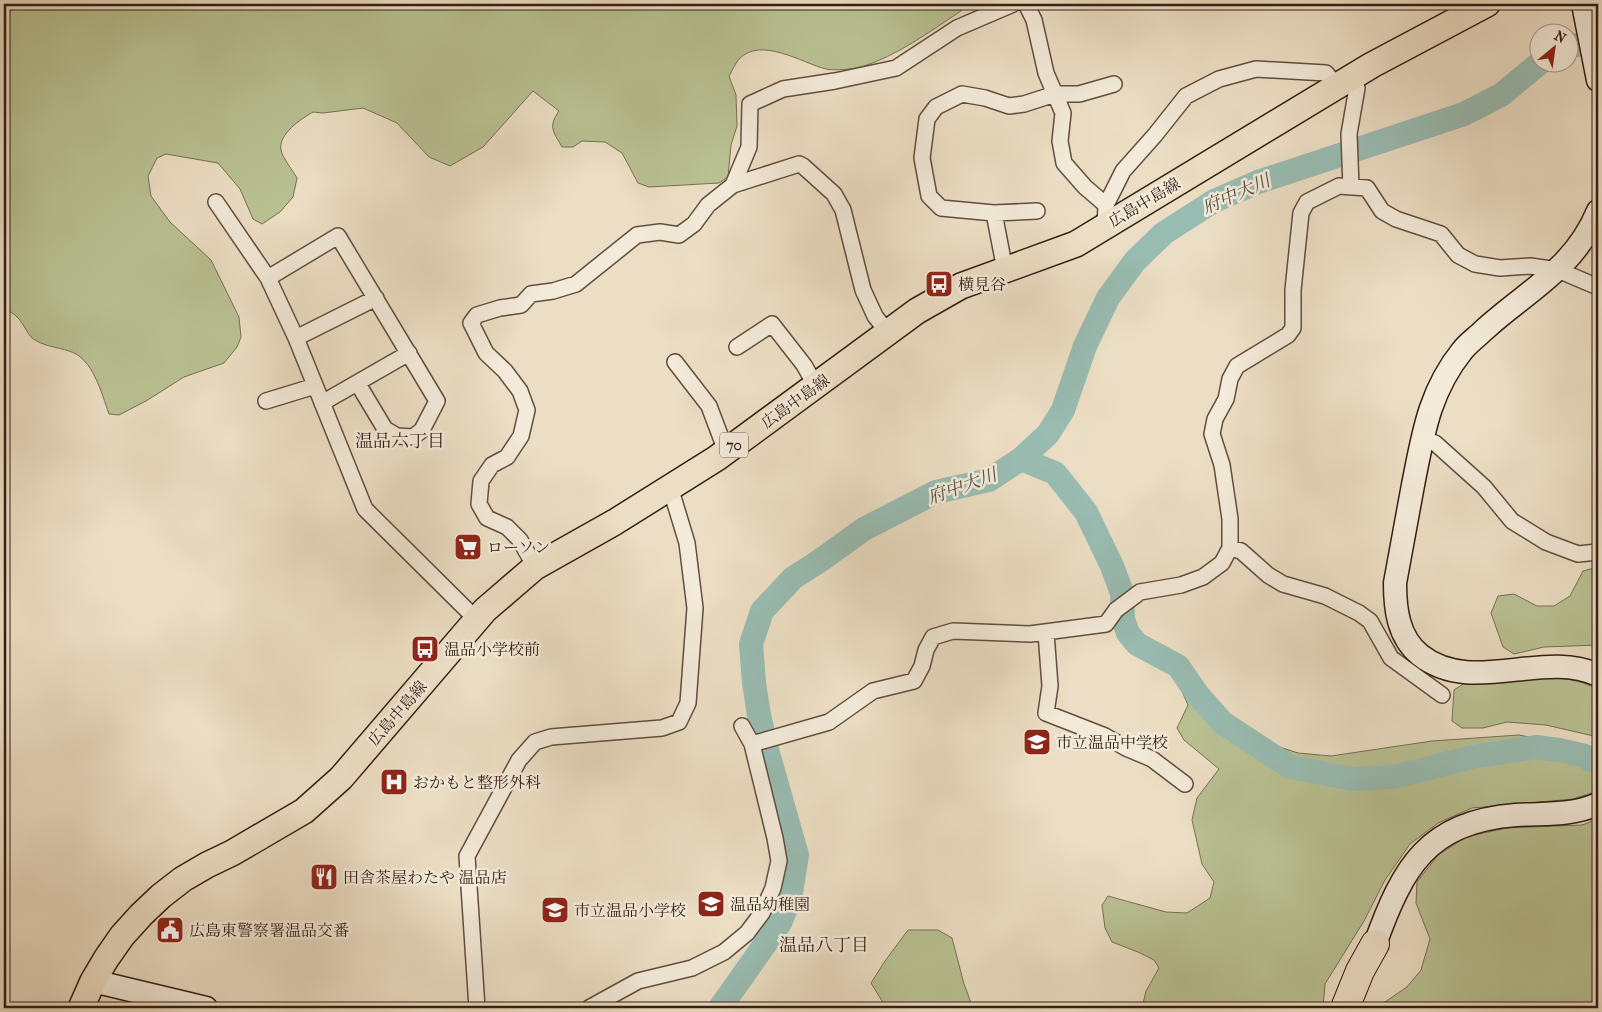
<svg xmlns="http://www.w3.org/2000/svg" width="1602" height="1012" font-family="'IM FELL French Canon','Noto Serif JP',serif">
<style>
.green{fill:#b9c193;stroke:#767053}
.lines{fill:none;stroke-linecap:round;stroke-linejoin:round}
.river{stroke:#99bcb2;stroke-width:24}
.street-casing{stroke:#614e3f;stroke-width:18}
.secondary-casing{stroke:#331e13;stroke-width:25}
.primary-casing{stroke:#331e13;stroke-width:28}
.highway-casing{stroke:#331e13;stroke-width:30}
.street{stroke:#f3ead9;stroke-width:15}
.secondary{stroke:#f3ead9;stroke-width:22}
.primary{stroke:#ecdec4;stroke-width:25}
.highway{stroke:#ecdec4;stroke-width:28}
.labels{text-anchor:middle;stroke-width:5;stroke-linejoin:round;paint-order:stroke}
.shield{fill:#f3ead9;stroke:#6d5b4e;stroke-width:1}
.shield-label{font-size:15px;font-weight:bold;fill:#331e13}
.street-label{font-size:16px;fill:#331e13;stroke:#f3ead9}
.poi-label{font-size:16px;fill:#331e13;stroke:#f3ead9;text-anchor:start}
.water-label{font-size:18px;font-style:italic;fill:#524d43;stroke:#f3ead9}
.neighbourhood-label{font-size:18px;fill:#331e13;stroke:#f3ead9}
</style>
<rect width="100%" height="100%" fill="#ecdec4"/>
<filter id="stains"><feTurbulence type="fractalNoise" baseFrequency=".004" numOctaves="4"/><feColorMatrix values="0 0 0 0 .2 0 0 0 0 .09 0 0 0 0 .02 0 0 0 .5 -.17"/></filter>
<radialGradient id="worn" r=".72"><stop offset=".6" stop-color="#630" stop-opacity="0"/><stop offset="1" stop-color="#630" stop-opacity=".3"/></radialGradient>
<path class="green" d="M4,4H967L961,11C929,32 897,56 861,67C854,69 833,71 826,69C802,63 761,36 739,59C735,64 732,71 729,76L736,95L737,126L731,145L728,177L719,183L649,187L638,183L622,153L605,142L582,141L573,147H562C553,131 548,127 559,111L533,91L483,147L450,166L429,157L397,123L363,108L323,113L313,112C301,119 278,134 281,150C282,157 293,171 297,178L293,197L280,212L262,224L253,219L240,189L218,163L166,154L157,158L148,176L151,196L170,222L211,260L239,317L241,337L237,347L224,363L184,377L146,401L119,415L109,414C101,392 93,358 69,351C57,347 42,346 32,338C27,333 24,325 19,319C15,314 9,311 4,308Z
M1594,568L1598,570V645L1544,647L1514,654L1503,647L1491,613L1498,596L1514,594L1537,606H1554L1570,596L1583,571Z
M1541,677C1564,678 1577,679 1598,689V737L1546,725L1507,722L1483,728H1462L1452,721L1454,690L1463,684L1491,683Z
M1189,683L1209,696L1226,719L1270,744L1298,753L1331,756L1432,741L1519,735L1598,751V791L1573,799L1472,808L1438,823L1410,844L1385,880L1364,921L1325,984L1323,1008H1142L1146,991L1159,968L1154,960L1138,952L1112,942L1105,928L1102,905L1108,896L1166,912L1187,913L1210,898L1214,882L1202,864L1192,820L1197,798L1219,769L1184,740L1177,728L1188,705L1181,689Z
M1598,819V1008H1376L1407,987L1421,970L1430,939L1416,903L1417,882L1438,855L1466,837L1506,828L1582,825Z
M908,930H938L952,938L964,984L973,1008H879L882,1001L871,983L885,961Z"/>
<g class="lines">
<path class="river" d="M1570,47L1598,39
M1021,459L1055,473L1086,512L1112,566L1122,593L1123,619L1128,633L1137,644L1178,666L1198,695L1223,723L1290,767L1353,779L1394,777L1472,757L1536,747L1559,750L1585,756L1590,760
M720,1008L780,923L790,899L797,855L766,746L759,715L754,683L751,644L762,611L793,578L821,560L864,529L936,492L989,480L1021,459L1048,434L1063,410L1085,346L1108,298L1135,261L1164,233L1214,201L1258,182L1464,114L1501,95L1541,62"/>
<defs>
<path id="street" d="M1026,4L1034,20L1046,73L1063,113L1060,141L1064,163L1085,187L1106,205
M733,185L799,164L803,166L834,194L843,210L863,290L875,316L888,333
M1351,187L1349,134L1357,88L1352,77
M216,202L268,278L296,338L365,509L477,620
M1037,211L994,213L941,208L929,196L922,158L927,119L936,107L962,94L985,98L1009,106L1024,104L1055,94H1079L1114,84
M994,213L1005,270
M1105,226L1106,205L1123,171L1155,135L1186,96L1219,79L1256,69L1326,73L1337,86
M268,278L338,236L437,401L422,430L413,437L397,436L385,429L358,384
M296,338L376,298
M737,347L772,324L804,365L816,386
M675,362L709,406L726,451
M266,401L315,386
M322,403L409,353
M1422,439L1435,443L1484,487L1512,521L1546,542L1578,554L1598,552
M1230,548L1241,551L1268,575L1283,584L1325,596L1359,613L1370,621L1391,658L1442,695
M535,567L520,540L507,527L487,518L479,504L481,481L492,465L507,457L521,436L527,410L520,391L505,371L486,353L471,323L477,315L500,308L521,305L531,294L553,291L576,284L637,235L660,232L679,235L694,224L708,205L733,185L749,147L750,104L783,89L835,81L896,68L957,28L1013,4
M1046,633L1050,686L1046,713L1105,736L1126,748L1152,759L1185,784
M752,744L829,722L873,691L914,681L922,666L926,650L933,637L953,631L1030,634L1106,624L1116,610L1140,592L1181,585L1203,577L1222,563L1230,548V519L1222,465L1212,434L1215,419L1226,399L1230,379L1237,366L1288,335L1293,328V290L1301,213L1307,202L1339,186L1367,188L1382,211L1396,219L1441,234L1458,255L1475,264L1500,268L1530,266L1558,270L1598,287
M477,1008L467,856L519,760L535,742L551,737L662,728L679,722L688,703L695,608L687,543L670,487
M589,1008L638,981L692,968L724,952L747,933L762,913L773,888L779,861L775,838L752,744L742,726"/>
<path id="secondary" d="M1583,4L1598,80
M1598,211C1574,269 1528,290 1484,330C1477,337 1468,343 1462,351C1429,392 1423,435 1413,485C1407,518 1401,550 1395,583C1395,609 1398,637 1420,655C1472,696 1543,649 1598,675
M1375,944C1403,867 1427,822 1516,815C1546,813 1570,816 1598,804
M93,981L206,1008"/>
<path id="primary" d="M81,1008L93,981L106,959L122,936L141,915L161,896L183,879L207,865L232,853L304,811L341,778L485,610L535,567L615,522L717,458L917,311L961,286L1076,244L1372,65L1487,4"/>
<path id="highway" d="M1345,1008L1360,971L1375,944"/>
</defs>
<use href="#street" class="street-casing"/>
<use href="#secondary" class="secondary-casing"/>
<use href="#primary" class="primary-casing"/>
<use href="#highway" class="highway-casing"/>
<use href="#street" class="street"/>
<use href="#secondary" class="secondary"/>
<use href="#primary" class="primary"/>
<use href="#highway" class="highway"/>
</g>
<defs>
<symbol id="bus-square" viewBox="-11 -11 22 22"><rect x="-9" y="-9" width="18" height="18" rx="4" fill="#8f2418" stroke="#f3ead9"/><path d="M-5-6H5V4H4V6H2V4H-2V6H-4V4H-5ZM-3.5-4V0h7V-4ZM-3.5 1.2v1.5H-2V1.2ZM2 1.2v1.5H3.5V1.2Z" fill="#fff"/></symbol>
<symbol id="supermarket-square" viewBox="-11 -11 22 22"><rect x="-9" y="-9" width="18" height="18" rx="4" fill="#8f2418" stroke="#f3ead9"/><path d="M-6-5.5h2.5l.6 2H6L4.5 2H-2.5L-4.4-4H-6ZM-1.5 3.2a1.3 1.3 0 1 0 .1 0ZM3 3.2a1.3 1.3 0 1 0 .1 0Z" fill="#fff"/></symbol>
<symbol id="school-square" viewBox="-11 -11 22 22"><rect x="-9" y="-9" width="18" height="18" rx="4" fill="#8f2418" stroke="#f3ead9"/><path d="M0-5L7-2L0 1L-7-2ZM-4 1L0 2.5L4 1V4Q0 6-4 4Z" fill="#fff"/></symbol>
<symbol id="hospital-square" viewBox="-11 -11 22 22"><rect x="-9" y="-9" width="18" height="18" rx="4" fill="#8f2418" stroke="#f3ead9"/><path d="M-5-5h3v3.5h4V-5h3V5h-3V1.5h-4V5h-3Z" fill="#fff"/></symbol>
<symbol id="restaurant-square" viewBox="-11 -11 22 22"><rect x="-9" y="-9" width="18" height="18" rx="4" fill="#8f2418" stroke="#f3ead9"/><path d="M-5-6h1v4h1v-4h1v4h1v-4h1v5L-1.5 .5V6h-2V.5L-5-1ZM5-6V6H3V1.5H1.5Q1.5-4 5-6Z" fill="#fff"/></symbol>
<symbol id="civic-square" viewBox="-11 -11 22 22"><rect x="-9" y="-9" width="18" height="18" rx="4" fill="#8f2418" stroke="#f3ead9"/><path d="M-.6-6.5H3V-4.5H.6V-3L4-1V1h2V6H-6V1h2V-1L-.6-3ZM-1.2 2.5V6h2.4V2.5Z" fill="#fff"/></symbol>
</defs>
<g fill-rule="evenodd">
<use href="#bus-square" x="923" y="268" width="32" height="32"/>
<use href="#supermarket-square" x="452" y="531" width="32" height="32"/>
<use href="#bus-square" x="409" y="633" width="32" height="32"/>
<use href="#school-square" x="1021" y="726" width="32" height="32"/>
<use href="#hospital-square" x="378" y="766" width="32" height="32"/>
<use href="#restaurant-square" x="308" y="861" width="32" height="32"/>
<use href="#school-square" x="695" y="888" width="32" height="32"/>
<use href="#school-square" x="539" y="894" width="32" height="32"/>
<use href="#civic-square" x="154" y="914" width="32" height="32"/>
</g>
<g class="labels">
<rect class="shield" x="720" y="432.5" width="28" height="25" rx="4"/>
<g class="shield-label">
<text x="734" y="450">70</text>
</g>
<g class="street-label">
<text transform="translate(1144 202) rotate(-31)" y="6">広島中島線</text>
<text transform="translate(795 401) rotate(-36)" y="6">広島中島線</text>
<text transform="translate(397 713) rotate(-49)" y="6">広島中島線</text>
</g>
<g class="poi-label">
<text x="958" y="290">横見谷</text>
<text x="487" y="553">ローソン</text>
<text x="444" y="655">温品小学校前</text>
<text x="1056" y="748">市立温品中学校</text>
<text x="413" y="788">おかもと整形外科</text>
<text x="343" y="883">田舎茶屋わたや 温品店</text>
<text x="730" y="910">温品幼稚園</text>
<text x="574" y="916">市立温品小学校</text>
<text x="189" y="936">広島東警察署温品交番</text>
</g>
<g class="water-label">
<text transform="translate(1236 194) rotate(-24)" y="6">府中大川</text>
<text transform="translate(962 486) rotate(-20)" y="6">府中大川</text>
</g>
<g class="neighbourhood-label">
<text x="400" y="447">温品六丁目</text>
<text x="824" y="951">温品八丁目</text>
</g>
</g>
<rect width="1602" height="1012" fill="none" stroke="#ecdec4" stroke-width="20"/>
<rect x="5" y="5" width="1592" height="1002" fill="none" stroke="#331e13" stroke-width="2.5"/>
<rect x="10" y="10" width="1582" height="992" fill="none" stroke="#331e13"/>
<g transform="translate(1554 48) rotate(29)"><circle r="24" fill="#f3ead9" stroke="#a6988a"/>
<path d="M0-4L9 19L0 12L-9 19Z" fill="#8f2418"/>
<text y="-8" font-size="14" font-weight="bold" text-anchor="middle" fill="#331e13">N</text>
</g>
<rect width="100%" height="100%" filter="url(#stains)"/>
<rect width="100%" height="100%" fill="url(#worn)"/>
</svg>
